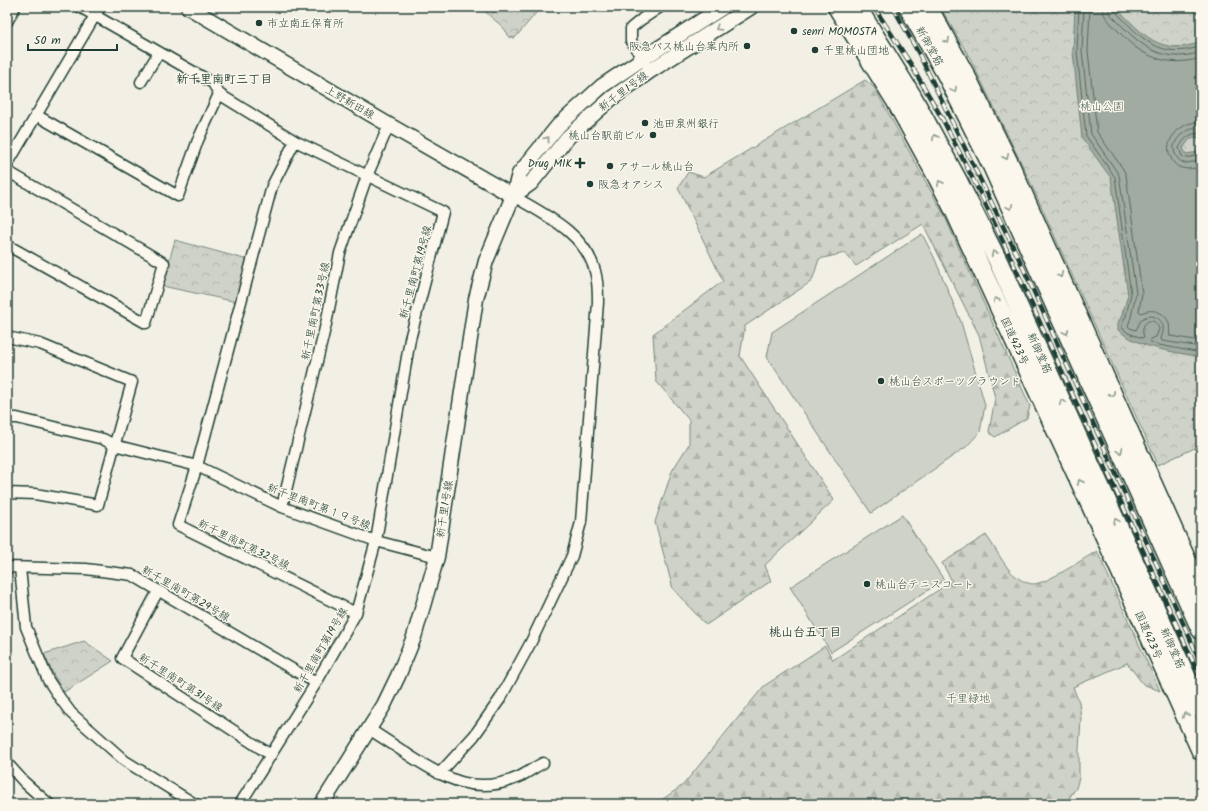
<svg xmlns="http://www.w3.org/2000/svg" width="1208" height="811" font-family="Kalam,'Klee One',sans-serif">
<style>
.grass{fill:url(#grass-dots);stroke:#77887e}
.forest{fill:url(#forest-firs);stroke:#77887e}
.park{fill:url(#park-crowns);stroke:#77887e}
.pitch{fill:#cfd2c8;stroke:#77887e}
.water{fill:#a2aba1;stroke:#6e7f75}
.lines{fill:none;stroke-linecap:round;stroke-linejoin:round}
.shore{stroke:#536960;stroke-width:1}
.street-casing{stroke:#1f3d34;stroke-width:13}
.secondary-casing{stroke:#1f3d34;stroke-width:17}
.highway-casing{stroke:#1f3d34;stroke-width:21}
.street{stroke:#fbf7ec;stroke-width:10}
.secondary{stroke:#fbf7ec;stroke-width:14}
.highway{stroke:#fbf7ec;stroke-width:18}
.rail-casing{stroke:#1f3d34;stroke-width:4.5}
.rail{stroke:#fbf7ec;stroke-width:3;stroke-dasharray:9;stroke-linecap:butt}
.oneway{stroke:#8d9a90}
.poi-dot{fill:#1f3d34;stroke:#fbf7ec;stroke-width:1.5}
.labels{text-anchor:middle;stroke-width:3;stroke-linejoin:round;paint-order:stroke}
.poi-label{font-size:11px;fill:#1f3d34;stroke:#fbf7ec;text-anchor:start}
.street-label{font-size:11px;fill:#1f3d34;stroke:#fbf7ec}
.park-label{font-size:11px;fill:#425b52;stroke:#fbf7ec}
.neighbourhood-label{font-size:12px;font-weight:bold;fill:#1f3d34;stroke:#fbf7ec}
</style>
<defs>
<pattern id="grass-dots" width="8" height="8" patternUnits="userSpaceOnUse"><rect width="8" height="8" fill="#cfd2c8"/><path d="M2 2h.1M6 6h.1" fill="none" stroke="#b1b5ac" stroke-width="1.8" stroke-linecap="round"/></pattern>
<pattern id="forest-firs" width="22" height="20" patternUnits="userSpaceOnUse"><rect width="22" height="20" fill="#cfd2c8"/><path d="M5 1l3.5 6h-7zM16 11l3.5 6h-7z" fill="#b1b5ac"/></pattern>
<pattern id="park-crowns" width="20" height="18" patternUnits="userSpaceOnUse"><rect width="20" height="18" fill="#cfd2c8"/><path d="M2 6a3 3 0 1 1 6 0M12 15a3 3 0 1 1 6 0" fill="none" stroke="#b1b5ac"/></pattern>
</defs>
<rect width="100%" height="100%" fill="#f2f0e5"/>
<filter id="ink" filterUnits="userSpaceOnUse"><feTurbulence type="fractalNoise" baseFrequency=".025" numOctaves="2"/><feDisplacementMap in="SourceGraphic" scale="8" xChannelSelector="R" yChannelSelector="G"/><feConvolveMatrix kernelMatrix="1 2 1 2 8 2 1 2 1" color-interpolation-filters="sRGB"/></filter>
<g filter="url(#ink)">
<path class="grass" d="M631,73V77C608,93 585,111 565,132C554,143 545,155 535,167L533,166L553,138L603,92Z"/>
<path class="forest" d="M865,80L874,87L944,215L1030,406L1027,418L995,437L989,432L995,398L979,335L923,224L856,266L845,253L819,259L812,281L745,326L740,356L834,500L765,565L771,581L706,625L673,589L655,522L672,471L689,444V420L656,381L653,334L723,281L678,188L688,172L704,177Z
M986,535C994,546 1001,560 1010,571C1016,577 1025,584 1034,584C1048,583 1083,559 1097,551L1160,691L1143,684L1127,663L1073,687L1079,702L1081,719L1079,749V778L1076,788L1065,804H656L683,785L764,686L825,646L833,660L952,581L942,563Z"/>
<path class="park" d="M487,7H541L515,38L509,37C505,25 492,20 484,10Z
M940,7H1201V456L1197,447L1158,465L1027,175L970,58Z
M175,240L248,260L237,302L162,286Z
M84,641L113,661L64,692L55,678L44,654Z"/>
<path class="pitch" d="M922,234L934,257L961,322L985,405L980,432L966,447L871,513L767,357L772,332Z
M902,515L944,580L831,652L790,587Z"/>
<path class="water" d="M1075,7H1116C1142,34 1160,57 1201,42V143L1198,137L1190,139L1183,148L1186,154L1199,152L1201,149V357C1174,352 1139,348 1118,330V323L1122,315L1128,295L1111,178L1082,138L1073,52Z"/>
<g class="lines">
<path class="shore" d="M1079,7L1077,52L1086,136L1115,177L1131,294L1126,316L1122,324V328L1128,333L1142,338L1144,337C1138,323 1154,313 1159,329L1156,337L1150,339V342L1159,345L1201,353
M1084,7L1082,51L1091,134L1119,175L1136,293L1131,317L1128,326L1130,328L1136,330C1138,327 1139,322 1142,319C1150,313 1161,317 1163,326C1164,330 1162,335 1161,339L1162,341L1201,347
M1090,7L1088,51L1097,132L1123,169L1126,175L1142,293L1139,311L1141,313C1152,308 1164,311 1169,323C1170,327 1169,332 1170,336L1201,341
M1102,7C1103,17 1111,23 1117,30C1123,36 1129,42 1135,47C1156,62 1177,65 1201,58
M1108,7L1109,11L1111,15C1138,42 1158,66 1201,52
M1113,7L1115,11C1141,38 1160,61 1201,46
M1201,122C1183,120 1161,140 1171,158C1173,163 1177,167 1182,168C1188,170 1195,168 1201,167
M1201,129C1190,126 1177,135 1174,146C1173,153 1178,162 1185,163C1190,163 1196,161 1201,161
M1201,135C1191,130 1183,140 1179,148L1182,156L1185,158L1201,155"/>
<defs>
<path id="street" d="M80,7L213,83L219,94L295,141L443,212L410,339L376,541L356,613L316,683L240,804
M7,22L15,7
M646,64L631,41V28L642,19L660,7
M141,82L159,52
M36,115L178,196L198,140L219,94
M295,141L272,186L197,466L178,525L356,613
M7,165L100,7
M7,171L164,263L146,323L7,245
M7,337L40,344L132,382L98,505L35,494L7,493
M7,418H17L103,439L114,445L197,466L282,507L376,541L437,557
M282,507L326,324L340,253L367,176L389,125
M7,567L86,569L132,575L316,683
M20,568L26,627L48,680L60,698L71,713L125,761L195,804
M158,591L122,658L271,755
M369,729C383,738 397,747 410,756C446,779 476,796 519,777C527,773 535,767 543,763
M7,763L24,782L49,804
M439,774L474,736L500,699L531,642L572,556L581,522L598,302C598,292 598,281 595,271C585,233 545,215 513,196"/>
<path id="secondary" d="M188,7L389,125L513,196
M513,196L531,183L568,137L612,98L650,71L751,7
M322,804L384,705L398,676L414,637L437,557L476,299L486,261L513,196L519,174L558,126L602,86L642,59L723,7"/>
<path id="highway" d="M837,7L895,100L935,173L954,210L1092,508L1201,751
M857,7L912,96L958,181L998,261L1201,709
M908,7L946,74L992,166L1201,630
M928,7L966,76L1011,167L1201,592"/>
</defs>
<use href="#street" class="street-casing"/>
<use href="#secondary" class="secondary-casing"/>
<use href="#highway" class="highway-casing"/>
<use href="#street" class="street"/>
<use href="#secondary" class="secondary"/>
<use href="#highway" class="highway"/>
<defs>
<path id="rail" d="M874,7L910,63L943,120L981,195L1014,265L1201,679
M893,7L919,54L1021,263L1201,663"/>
</defs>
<use href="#rail" class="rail-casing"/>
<use href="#rail" class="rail"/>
</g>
<defs><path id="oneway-chevron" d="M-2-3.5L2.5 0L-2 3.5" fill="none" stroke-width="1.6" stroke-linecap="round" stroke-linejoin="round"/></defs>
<g class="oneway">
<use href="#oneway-chevron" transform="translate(718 28) rotate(148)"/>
<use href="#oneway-chevron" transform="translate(947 41) rotate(61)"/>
<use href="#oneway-chevron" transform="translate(954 90) rotate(62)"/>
<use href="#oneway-chevron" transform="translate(935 137) rotate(-118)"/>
<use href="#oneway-chevron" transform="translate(547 139) rotate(-52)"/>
<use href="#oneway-chevron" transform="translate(1006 157) rotate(64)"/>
<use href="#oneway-chevron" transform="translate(940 183) rotate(-117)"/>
<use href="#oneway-chevron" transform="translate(1010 207) rotate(66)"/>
<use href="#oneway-chevron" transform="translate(994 253) rotate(-116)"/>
<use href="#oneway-chevron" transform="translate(1060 275) rotate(66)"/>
<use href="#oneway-chevron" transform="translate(996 300) rotate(-115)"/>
<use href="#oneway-chevron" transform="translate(1066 332) rotate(66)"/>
<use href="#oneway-chevron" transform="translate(1112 394) rotate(65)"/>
<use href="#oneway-chevron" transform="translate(1062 402) rotate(-114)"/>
<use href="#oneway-chevron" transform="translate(1120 451) rotate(66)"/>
<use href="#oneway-chevron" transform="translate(1080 482) rotate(-115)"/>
<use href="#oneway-chevron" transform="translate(1116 521) rotate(-114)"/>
<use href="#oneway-chevron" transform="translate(1185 715) rotate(-114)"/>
</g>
</g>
<g class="poi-dot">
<circle cx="259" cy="23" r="4"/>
<circle cx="794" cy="31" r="4"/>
<circle cx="747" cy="46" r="4"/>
<circle cx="815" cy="50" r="4"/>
<circle cx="645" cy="123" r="4"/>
<circle cx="653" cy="135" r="4"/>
<path d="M578 157h4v4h4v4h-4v4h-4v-4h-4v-4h4z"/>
<circle cx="610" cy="166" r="4"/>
<circle cx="590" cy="184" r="4"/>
<circle cx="881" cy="381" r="4"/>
<circle cx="867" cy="584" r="4"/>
</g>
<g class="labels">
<g class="poi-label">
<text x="267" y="27">市立南丘保育所</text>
<text x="802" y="35">senri MOMOSTA</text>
<text x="739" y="50" text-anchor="end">阪急バス桃山台案内所</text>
<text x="823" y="54">千里桃山団地</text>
<text x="653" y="127">池田泉州銀行</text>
<text x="645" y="139" text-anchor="end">桃山台駅前ビル</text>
<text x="572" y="167" text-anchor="end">Drug MIK</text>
<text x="618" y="170">アサール桃山台</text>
<text x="598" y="188">阪急オアシス</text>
<text x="889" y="385">桃山台スポーツグラウンド</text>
<text x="875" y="588">桃山台テニスコート</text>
</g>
<g class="street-label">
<text transform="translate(930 46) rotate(61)" y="4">新御堂筋</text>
<text transform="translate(623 91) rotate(-37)" y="4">新千里1号線</text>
<text transform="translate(350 102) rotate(30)" y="4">上野新田線</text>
<text transform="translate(415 272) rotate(-75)" y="4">新千里南町第19号線</text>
<text transform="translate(315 311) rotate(-78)" y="4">新千里南町第33号線</text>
<text transform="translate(1015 341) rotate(65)" y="4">国道423号</text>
<text transform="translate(1040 353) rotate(66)" y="4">新御堂筋</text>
<text transform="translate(319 506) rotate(21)" y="4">新千里南町第１９号線</text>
<text transform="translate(444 509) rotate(-81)" y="4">新千里1号線</text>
<text transform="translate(244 544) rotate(26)" y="4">新千里南町第32号線</text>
<text transform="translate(186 593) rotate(30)" y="4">新千里南町第29号線</text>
<text transform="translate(1149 635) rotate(66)" y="4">国道423号</text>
<text transform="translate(1173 648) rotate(66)" y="4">新御堂筋</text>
<text transform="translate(320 650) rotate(-60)" y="4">新千里南町第19号線</text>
<text transform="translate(181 682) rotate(33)" y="4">新千里南町第31号線</text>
</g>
<g class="park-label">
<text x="1102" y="110">桃山公園</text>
<text x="968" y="702">千里緑地</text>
</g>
<g class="neighbourhood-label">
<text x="224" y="83">新千里南町三丁目</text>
<text x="805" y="636">桃山台五丁目</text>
</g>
</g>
<rect width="1208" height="811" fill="none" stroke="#fbf7ec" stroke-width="24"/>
<rect x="12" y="12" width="1184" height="787" fill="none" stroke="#1f3d34" stroke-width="1.5" filter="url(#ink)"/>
<path d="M28 44v6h89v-6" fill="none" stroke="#1f3d34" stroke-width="2"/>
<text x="34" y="44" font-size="12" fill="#1f3d34" stroke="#fbf7ec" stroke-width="3" paint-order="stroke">50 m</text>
</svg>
